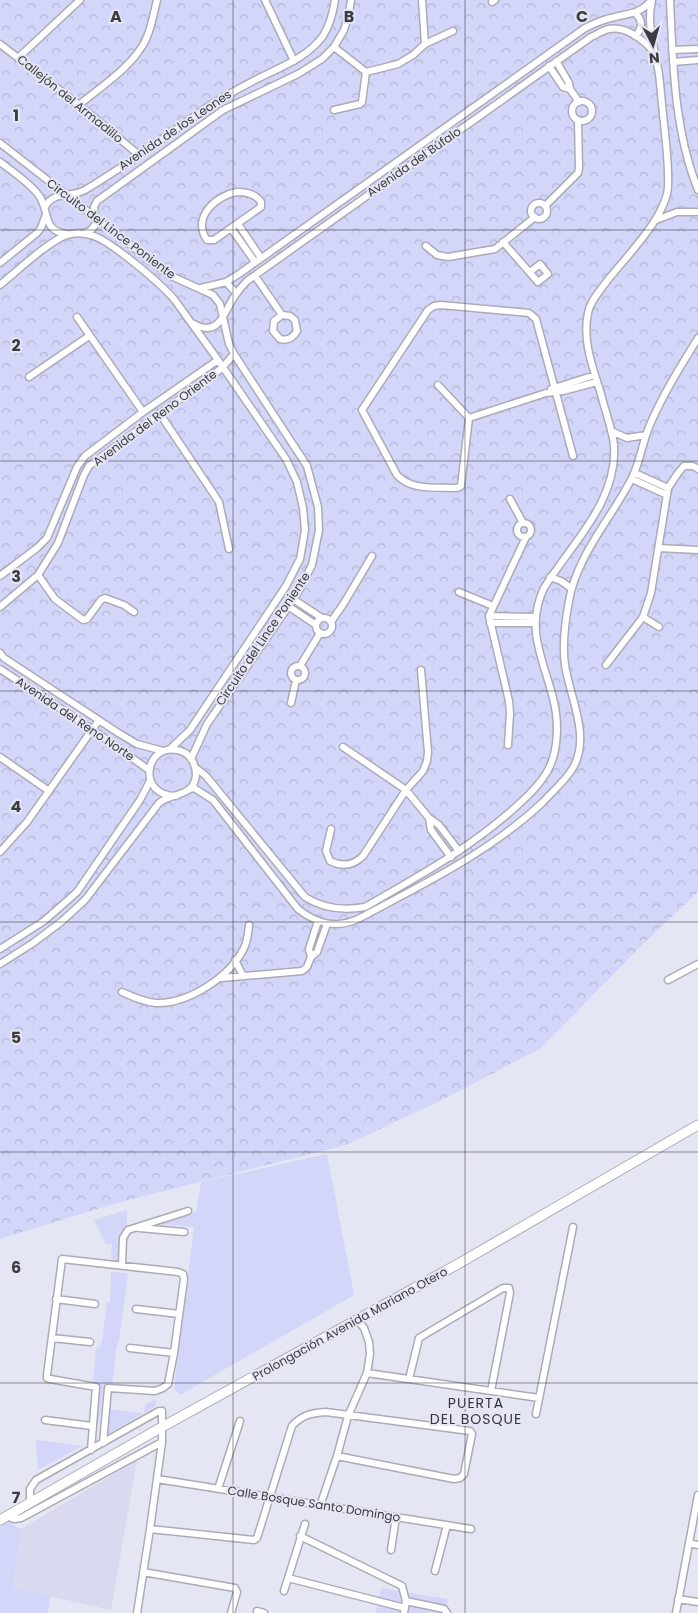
<svg xmlns="http://www.w3.org/2000/svg" width="698" height="1613" font-family="Poppins,sans-serif">
<style>
.built{fill:#d9daef}
.green{fill:#d3d5f9}
.forest{fill:url(#forest-crowns)}
.lines{fill:none;stroke-linecap:round;stroke-linejoin:round}
.street-casing{stroke:#ababb8;stroke-width:9}
.secondary-casing{stroke:#ababb8;stroke-width:11}
.street{stroke:#fff;stroke-width:6}
.secondary{stroke:#fff;stroke-width:9}
.grid{fill:none;stroke:#3b3b41;stroke-width:1;stroke-opacity:0.55}
.labels{text-anchor:middle;stroke-width:4;stroke-linejoin:round;paint-order:stroke}
.street-label{font-size:12px;fill:#3b3b41;stroke:#e5e6f3}
.neighbourhood-label{font-size:14px;letter-spacing:1px;fill:#34353f;stroke:#e5e6f3}
.grid-label{font-size:16px;text-anchor:middle;font-weight:bold;fill:#3b3b41;stroke:#e5e6f3;stroke-width:4;stroke-linejoin:round;paint-order:stroke}
</style>
<defs>
<pattern id="forest-crowns" width="20" height="18" patternUnits="userSpaceOnUse" patternTransform="scale(1.25)"><rect width="20" height="18" fill="#d3d5f9"/><path d="M2 6a3 3 0 1 1 6 0M12 15a3 3 0 1 1 6 0" fill="none" stroke="#b6b8d7"/></pattern>
</defs>
<rect width="100%" height="100%" fill="#e5e6f3"/>
<path class="built" d="M137,1460L111,1610L13,1588L21,1529Z"/>
<path class="green" d="M327,1154L354,1295L180,1395L174,1388L194,1227L159,1224L196,1212L201,1182Z
M127,1210V1226L118,1265H113L111,1257L112,1244H106L94,1220Z
M111,1272L128,1273L119,1341C113,1354 116,1369 112,1383H107L103,1386L99,1423H96L100,1386L99,1383L93,1382L96,1348L100,1347L102,1340L107,1303L110,1302Z
M155,1399L156,1406L106,1435L109,1419L107,1409L144,1413L145,1405Z
M36,1440L82,1446L38,1470Z
M8,1522L21,1529L13,1588L50,1596L48,1613H0V1526Z
M381,1588L448,1599L445,1613H376Z"/>
<path class="forest" d="M0,0H698V892L641,946L541,1048L444,1099L346,1145L113,1204L0,1239Z"/>
<g class="lines">
<defs>
<path id="street" d="M265,0L294,61
M422,0L425,44
M670,0C673,64 674,130 698,190
M492,2L495,0
M635,13C643,20 643,29 635,36
M0,44L79,105L139,155
M334,47L366,72
M672,50L698,49
M19,57L80,0
M556,61L569,83L570,89L579,102
M673,62L698,60
M549,66L563,87L570,89
M366,72L398,64L413,55L425,44L453,31
M572 111a10 10 0 1 1 20 0a10 10 0 1 1-20 0Z
M79,105C98,89 125,71 139,51C150,37 153,16 157,0
M334,110L360,104L362,102L366,72
M0,143L169,275L213,295L220,304L229,344L234,354L307,466L318,507L319,530L312,565L297,594L207,724L191,759
M0,162C12,171 27,181 37,193C51,208 40,231 67,234
M237,192C247,192 256,194 261,202V207L214,240H207C191,217 217,195 237,192Z
M531 211a8 8 0 1 1 16 0a8 8 0 1 1-16 0Z
M545,206L578,173L579,168L578,120
M45,207C54,190 71,198 85,190C129,164 170,133 212,104C227,95 243,86 259,78C281,67 308,57 323,36C330,25 333,13 335,0
M656,220L677,212H698
M238,224L261,258
M231,228L255,262
M85,233L90,231L96,224L94,207L97,201L223,110L298,74L322,59L334,47L344,30L349,13L351,0
M503,242L538,282L548,274L540,264L530,272
M426,246L437,255L448,257L495,249L535,217
M0,263L37,233L41,228L45,217
M255,276L282,315L290,316L295,320L297,331C293,338 287,341 280,339L273,331L274,321L282,315
M226,282L236,293
M0,285C16,272 50,240 67,235C76,232 85,233 94,236C113,243 160,283 174,299L218,360L286,459L297,482L303,508L305,530L300,559L286,586L190,730L170,749
M201,288L226,282L239,274L585,28C595,23 604,19 615,17C631,13 639,14 651,1
M77,317L143,412
M194,324C219,338 224,312 234,297C238,291 242,286 247,281L591,37C596,35 603,30 609,29C625,26 643,39 653,51
M29,377L89,336
M438,385L469,418
M551,389L595,375
M160,414L219,502L229,549
M469,418L461,486L457,488C438,487 411,491 397,475L362,410L428,310L434,306L441,305L529,313L536,319L573,456
M469,418L546,393L563,391L597,382
M611,431L627,438L646,435
M635,473L668,488
M632,479L667,495
M510,499L523,523
M517 530a7 7 0 1 1 14 0a7 7 0 1 1-14 0Z
M659,548L698,550
M38,575L55,599L83,620L87,619L101,600L105,598L124,605L134,612
M0,576L37,548L47,538L77,467L85,456L143,412L218,360
M550,577L561,581L571,588
M459,592L493,606
M293,599L322,618
M288,606L316,625
M0,607L38,575L58,543L84,475L89,466L222,368L234,354
M489,616L535,617
M643,617L659,627
M316 626a8 8 0 1 1 16 0a8 8 0 1 1-16 0Z
M331,622L344,603L372,556
M490,623H534
M0,653L4,658L120,734L137,744L163,751
M606,665L643,617L651,593L668,488L678,473L684,466H693L698,469
M291 673a7 7 0 1 1 14 0a7 7 0 1 1-14 0Z
M300,666L320,633
M0,669L93,730L149,770
M291,703L296,680
M508,745L510,713L509,701L489,616L526,537
M343,747L406,790L429,818L439,825L459,851
M0,757L49,791
M195,767L206,776L305,897C324,909 343,911 365,907C419,876 474,846 520,803C530,794 540,784 547,772C559,751 559,721 553,698C543,659 525,628 544,588C571,544 618,502 614,445C612,428 605,411 601,394C593,368 582,341 588,313C590,301 600,291 607,281C626,257 666,217 668,187C669,166 666,144 664,123C662,107 661,91 659,74C655,49 646,25 652,0
M189,789L194,788L213,800L298,909C317,924 336,929 358,919C423,884 489,853 543,802C553,791 565,781 573,768C591,736 570,698 565,665C562,644 565,622 569,601C576,557 612,517 632,478C640,462 642,444 649,427C662,396 680,367 698,338
M429,818L431,830L451,857
M331,829L326,851L330,861C342,867 353,866 363,856L406,790L423,771L427,761L428,752L421,670
M0,852L27,822L99,720
M0,949L44,921L77,892L140,800L150,781
M311,957L309,949L318,921
M235,960L243,976
M0,964L33,943L61,922L85,900L159,803C171,792 194,798 196,775C196,770 195,765 192,760C189,755 183,751 177,750C144,744 137,796 176,796
M221,978L302,971L307,967L311,957L317,952L327,924
M668,980L698,964
M122,992C133,997 144,1002 156,1003C188,1004 230,977 244,948C248,940 248,933 249,925
M139,1228L184,1232
M122,1265L123,1238L128,1230L188,1211
M56,1299L95,1304
M136,1309L179,1314
M52,1338L90,1342
M130,1348L174,1353
M367,1373L539,1398
M409,1379L419,1338L503,1288H509L510,1293L491,1391
M536,1414L573,1227
M45,1420L92,1426
M91,1450L96,1387L50,1379L47,1378V1375L62,1259L178,1272L183,1274L184,1279L174,1353L168,1384L163,1388L155,1391L108,1388L103,1443
M157,1479L471,1529
M218,1489L240,1421
M30,1501V1489L36,1480L159,1411H162V1442L150,1529L137,1613
M320,1506L337,1456L348,1416L367,1373L370,1354L369,1342L364,1328L357,1320
M6,1516L14,1519L21,1518L162,1442
M150,1529L254,1540L257,1538L292,1426C302,1415 311,1413 326,1412L470,1431L472,1434L464,1474L460,1478L454,1479L337,1456
M300,1536L402,1586L406,1601L404,1613
M689,1543L698,1545
M391,1550L396,1517
M435,1571L447,1525
M143,1572L235,1588L237,1592L231,1613
M288,1578L405,1608
M284,1591L305,1524
M678,1599L698,1602
M406,1601L444,1609L447,1613
M257,1611L264,1613
M676,1613L698,1495"/>
<path id="secondary" d="M0,1520L162,1427L458,1264L698,1125"/>
</defs>
<use href="#street" class="street-casing"/>
<use href="#secondary" class="secondary-casing"/>
<use href="#street" class="street"/>
<use href="#secondary" class="secondary"/>
</g>
<path class="grid" d="M233,0V1613M465,0V1613M0,230H698M0,461H698M0,691H698M0,922H698M0,1152H698M0,1383H698"/>
<g class="labels">
<g class="street-label">
<text transform="translate(70 99) rotate(39)" y="4">Callejón del Armadillo</text>
<text transform="translate(175 130) rotate(-34)" y="4">Avenida de los Leones</text>
<text transform="translate(414 162) rotate(-35)" y="4">Avenida del Búfalo</text>
<text transform="translate(111 229) rotate(37)" y="4">Circuito del Lince Poniente</text>
<text transform="translate(155 418) rotate(-37)" y="4">Avenida del Reno Oriente</text>
<text transform="translate(263 639) rotate(-56)" y="4">Circuito del Lince Poniente</text>
<text transform="translate(75 719) rotate(34)" y="4">Avenida del Reno Norte</text>
<text transform="translate(350 1324) rotate(-29)" y="4">Prolongación Avenida Mariano Otero</text>
<text transform="translate(314 1504) rotate(9)" y="4">Calle Bosque Santo Domingo</text>
</g>
<g class="neighbourhood-label">
<text x="476" y="1408">PUERTA<tspan x="476" dy="16">DEL BOSQUE</tspan></text>
</g>
</g>
<g class="grid-label">
<text x="116" y="22">A</text>
<text x="349" y="22">B</text>
<text x="582" y="22">C</text>
<text x="16" y="121">1</text>
<text x="16" y="351">2</text>
<text x="16" y="582">3</text>
<text x="16" y="812">4</text>
<text x="16" y="1043">5</text>
<text x="16" y="1273">6</text>
<text x="16" y="1503">7</text>
</g>
<g transform="translate(653 45) rotate(174)" stroke="#e5e6f3" stroke-width="4" paint-order="stroke">
<path d="M0-4L9 19L0 12L-9 19Z" fill="#3b3b41"/>
<text y="-8" font-size="14" font-weight="bold" text-anchor="middle" fill="#3b3b41">N</text>
</g>
</svg>
